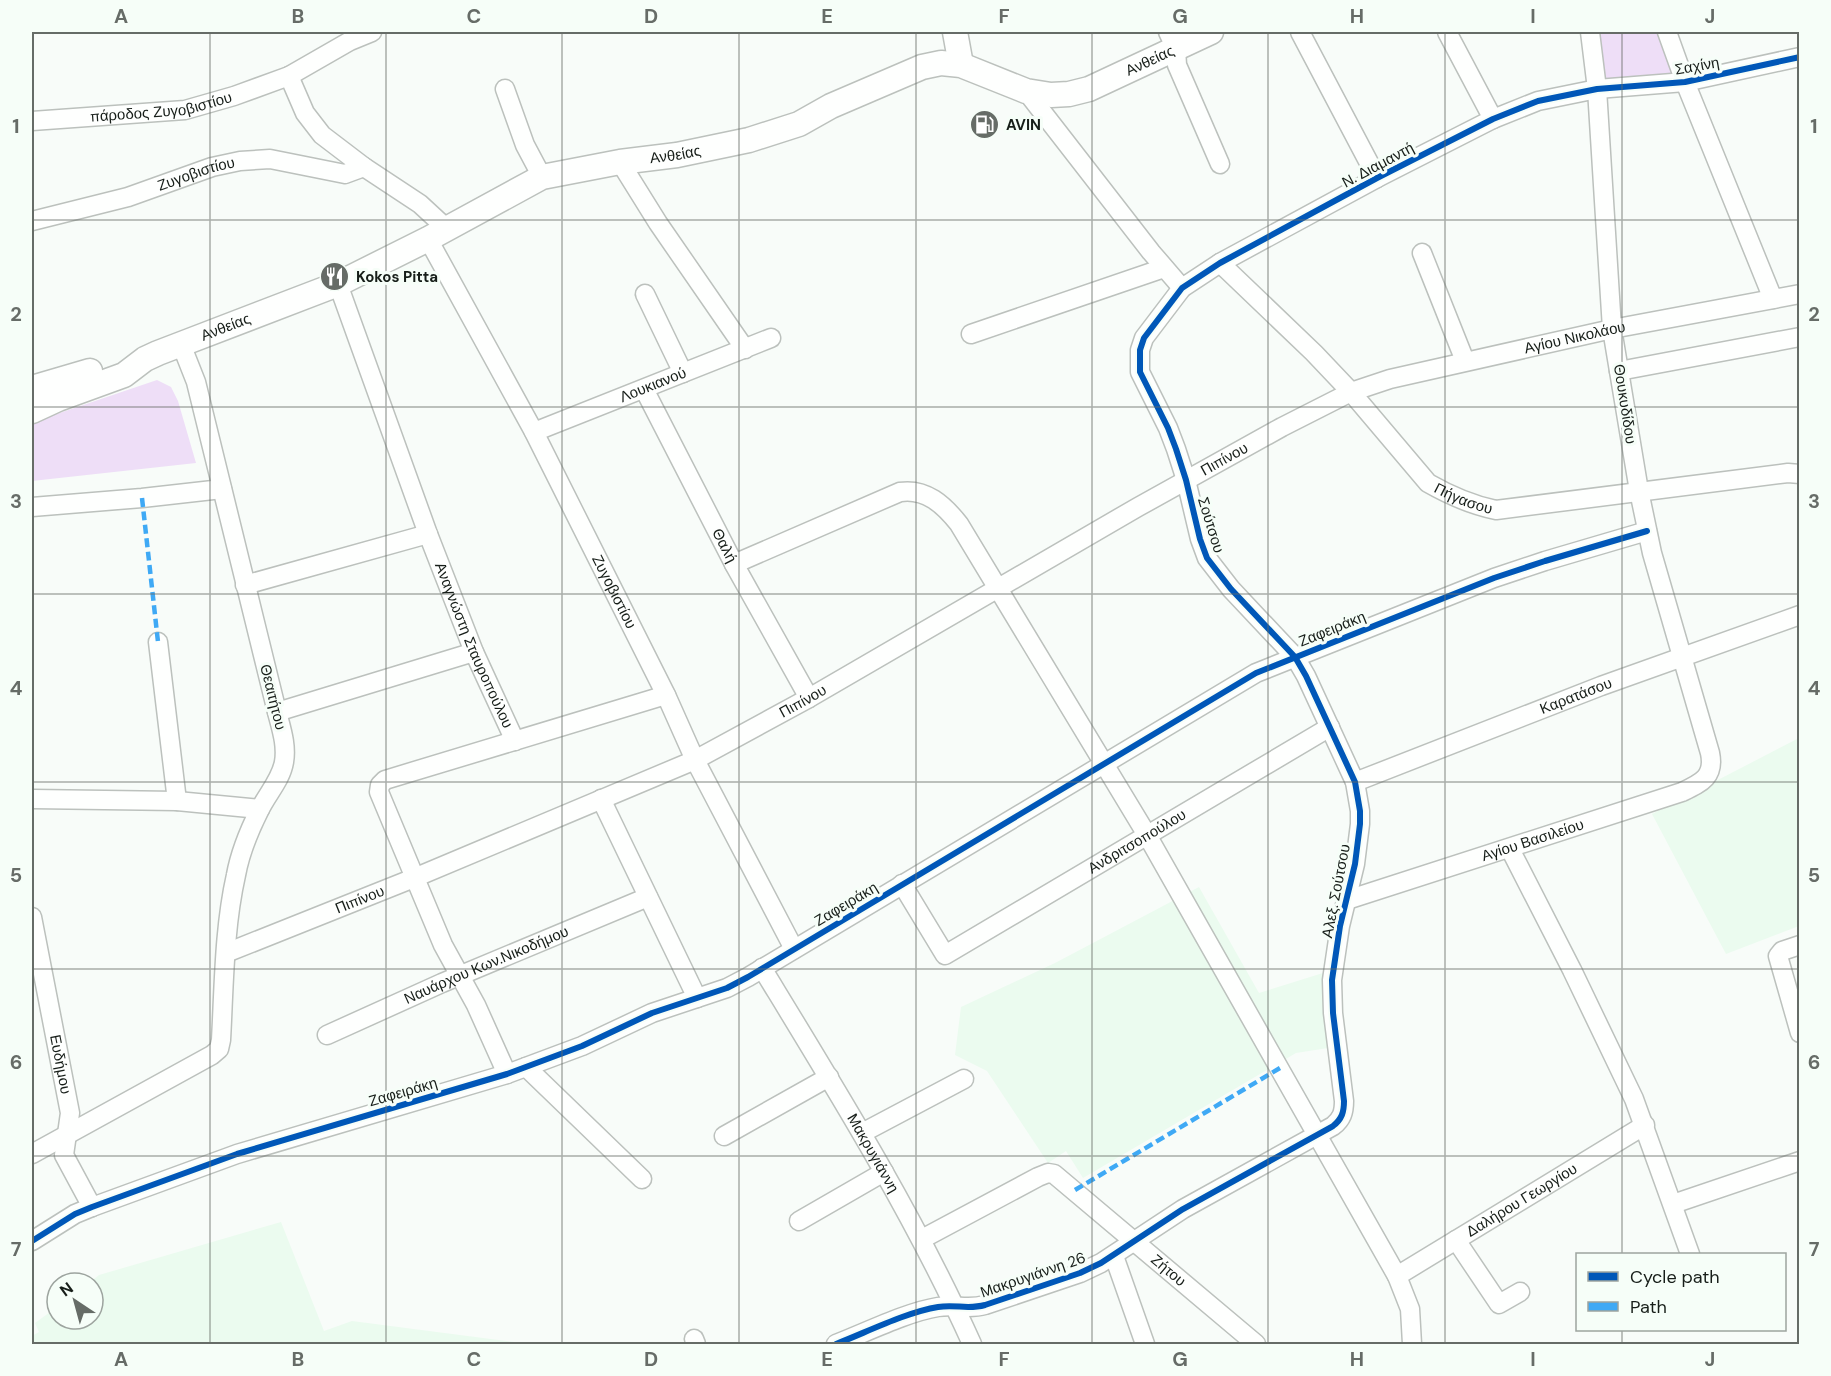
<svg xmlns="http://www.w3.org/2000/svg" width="1831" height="1376" font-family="'DM Sans',sans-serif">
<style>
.built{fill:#ebfbef}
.green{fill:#eedef7}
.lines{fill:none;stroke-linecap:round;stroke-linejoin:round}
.minor-casing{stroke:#bcc1bd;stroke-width:21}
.secondary-casing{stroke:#bcc1bd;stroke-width:27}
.minor{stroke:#fefffe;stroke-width:18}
.secondary{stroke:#fefffe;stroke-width:24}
.quiet{stroke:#3fa9f5;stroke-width:4.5;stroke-dasharray:9 4.5;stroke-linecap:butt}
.cycleway-casing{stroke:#f6fef8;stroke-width:10}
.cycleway{stroke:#0057b8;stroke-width:6}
.grid{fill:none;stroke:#666c67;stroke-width:1.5;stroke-opacity:0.55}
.labels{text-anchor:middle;stroke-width:6;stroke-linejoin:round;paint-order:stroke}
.street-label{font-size:15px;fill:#171e19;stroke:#f6fef8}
.poi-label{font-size:15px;font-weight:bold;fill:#171e19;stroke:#f6fef8;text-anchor:start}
.neatline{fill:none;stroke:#666c67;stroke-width:2}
.grid-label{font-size:20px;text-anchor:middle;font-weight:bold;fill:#666c67}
</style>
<rect width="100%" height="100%" fill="#f8fcf9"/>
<path class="built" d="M1799,738V926L1726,954L1652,814Z
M1199,887L1259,993L1323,973V1012L1328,1048L1296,1053L1083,1178L1066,1151L1048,1163L987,1071L955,1055L961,1007L1055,963Z
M281,1222L324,1331L352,1321L530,1344H32V1336L39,1332L35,1323L57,1307V1319H93V1283H89L99,1275Z"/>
<path class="green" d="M1590,32H1667L1685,82L1597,89Z
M157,380L171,387L178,401L196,463L32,481V425L36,421Z"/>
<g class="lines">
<defs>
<g id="minor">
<path d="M1168,32L1176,49L1177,65L1220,164"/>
<path d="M1300,32L1377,178"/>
<path d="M1447,32L1493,119"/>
<path d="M1667,32L1685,82L1773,299"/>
<path d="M289,76L305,113L322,135L364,167L420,204L446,228"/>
<path d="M505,89L525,145L542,177"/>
<path d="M1026,91L1151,252L1182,288"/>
<path id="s1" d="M32,121L185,110L234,96L289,76L350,41L372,32"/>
<path d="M620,162L658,223L745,349"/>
<path id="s2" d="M32,221L128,197L212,167L240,161L270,159L345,174L364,167"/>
<path id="s3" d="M428,239L534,432L666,695L695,760L794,949"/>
<path d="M1422,253L1465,361"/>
<path id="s4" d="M1220,263L1314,353L1351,392L1428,483C1449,495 1472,505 1496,510L1788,473L1800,474"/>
<path id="s5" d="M338,284L428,534L474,652L515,741"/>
<path d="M645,294L683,373"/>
<path d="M971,334L1164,268"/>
<path d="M1619,371L1800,337"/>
<path id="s6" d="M644,389L734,564L809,698"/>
<path id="s7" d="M534,432L771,338"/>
<path d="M32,507L142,498L222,489"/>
<path d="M734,564L900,492C926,488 944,505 959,524L1147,835L1397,1276L1410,1309L1412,1344"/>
<path d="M245,585L428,534"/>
<path d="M158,642L177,801"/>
<path d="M277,712L474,652"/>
<path id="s8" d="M1355,782L1601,686L1800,615"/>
<path d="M32,799L177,801L260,809"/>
<path d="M601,799L697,998"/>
<path d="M1510,849L1572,970L1634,1099L1690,1254"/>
<path id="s9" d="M902,884L945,955L1330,727"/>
<path id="s10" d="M1347,900L1682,792C1701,783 1715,777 1710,753L1652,553L1639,491L1612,329L1597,89L1590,32"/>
<path id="s11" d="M32,917L70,1113L64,1155L92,1207"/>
<path d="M1800,945L1782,951L1778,956L1800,1033"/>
<path id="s12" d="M226,953L414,878L695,760L809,698L1138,507L1282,427L1351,392L1390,379L1612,329L1800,294"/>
<path id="s13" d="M762,968C837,1091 913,1213 972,1344"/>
<path id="s14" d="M327,1035L442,983L648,897"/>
<path d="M526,1067L642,1179"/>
<path d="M507,1074L476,1005L443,945L379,792L380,785L385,780L666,695"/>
<path d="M862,1133L964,1079"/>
<path d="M724,1136L829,1077"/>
<path d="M32,1154L212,1055L219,1049L221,1040C224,986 224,928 236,875C240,853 249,831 259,811C267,794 281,780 284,762C287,745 281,728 277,712L196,382L181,344"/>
<path d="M1673,1204L1800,1161"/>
<path d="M799,1221L884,1172"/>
<path id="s15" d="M922,1239L1038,1177L1048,1173L1054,1174L1256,1344"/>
<path d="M1456,1240L1499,1304L1520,1292"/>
<path d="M32,1241L75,1214L92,1207L237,1154L507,1074L582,1046L652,1013L727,988L748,977L1256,673L1494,578L1545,561L1647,531"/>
<path d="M1114,1256L1145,1344"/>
<path id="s16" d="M1397,1276L1645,1125"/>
<path d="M694,1339L696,1344"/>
<path d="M836,1344C867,1332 907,1312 938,1307C956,1304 967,1310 985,1305L1080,1273L1101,1263L1183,1209L1333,1126C1342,1119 1344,1112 1344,1101L1333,1013L1332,980L1340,926L1355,864L1360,824V811L1355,782L1306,676L1295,657L1231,589L1207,558L1200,539L1186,480L1176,449L1168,428L1140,372V350L1144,338L1182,288L1220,263L1377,178L1493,119L1538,101L1597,89L1685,82L1800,57"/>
</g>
<g id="secondary">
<path d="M955,32L961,65"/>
<path d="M32,388L90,371"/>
<path id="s17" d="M32,411L58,399L124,375L145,359L158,353L338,284L428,239L542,177L620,162L677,155L749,140L799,124L831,106L922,67L941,63L961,65L1026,91L1051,95L1069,94L1089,89L1211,32"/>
</g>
</defs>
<use href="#minor" class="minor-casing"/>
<use href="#secondary" class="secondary-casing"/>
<use href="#minor" class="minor"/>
<use href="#secondary" class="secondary"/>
<path class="quiet" d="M142,498L158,642
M1075,1190L1280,1068"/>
<defs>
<path id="cycleway" d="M32,1241L75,1214L92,1207L237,1154L507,1074L582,1046L652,1013L727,988L748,977L1256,673L1494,578L1545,561L1647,531
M836,1344C867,1332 907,1312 938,1307C956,1304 967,1310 985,1305L1080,1273L1101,1263L1183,1209L1333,1126C1342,1119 1344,1112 1344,1101L1333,1013L1332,980L1340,926L1355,864L1360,824V811L1355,782L1306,676L1295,657L1231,589L1207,558L1200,539L1186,480L1176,449L1168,428L1140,372V350L1144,338L1182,288L1220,263L1377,178L1493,119L1538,101L1597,89L1685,82L1800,57"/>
</defs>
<use href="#cycleway" class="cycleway-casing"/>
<use href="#cycleway" class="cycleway"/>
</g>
<path class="grid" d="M210,32V1344M386,32V1344M562,32V1344M739,32V1344M916,32V1344M1092,32V1344M1268,32V1344M1445,32V1344M1622,32V1254M32,220H1800M32,407H1800M32,594H1800M32,782H1800M32,969H1800M32,1156H1800M1622,1330V1344"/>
<defs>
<symbol id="fuel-disc" viewBox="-11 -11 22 22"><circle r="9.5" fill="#666c67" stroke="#f6fef8"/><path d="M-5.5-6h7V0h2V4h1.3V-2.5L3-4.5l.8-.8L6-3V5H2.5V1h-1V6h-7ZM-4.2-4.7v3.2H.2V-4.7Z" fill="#fff"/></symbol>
<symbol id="restaurant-disc" viewBox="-11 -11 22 22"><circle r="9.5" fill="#666c67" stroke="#f6fef8"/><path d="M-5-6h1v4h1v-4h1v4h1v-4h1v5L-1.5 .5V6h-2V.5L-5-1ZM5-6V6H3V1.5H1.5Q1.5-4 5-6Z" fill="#fff"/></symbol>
</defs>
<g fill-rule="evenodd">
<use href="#fuel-disc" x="968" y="108" width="33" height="33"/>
<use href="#restaurant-disc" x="318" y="260" width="33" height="33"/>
</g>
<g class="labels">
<g class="street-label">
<text dy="5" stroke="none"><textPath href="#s17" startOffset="1202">Ανθείας</textPath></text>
<text transform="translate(1697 66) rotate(-10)" y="5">Σαχίνη</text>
<text dy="5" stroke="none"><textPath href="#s1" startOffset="130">πάροδος Ζυγοβιστίου</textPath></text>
<text dy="5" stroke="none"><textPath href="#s17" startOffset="698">Ανθείας</textPath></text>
<text transform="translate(1378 165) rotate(-28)" y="5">Ν. Διαμαντή</text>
<text dy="5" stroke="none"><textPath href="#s2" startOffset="171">Ζυγοβιστίου</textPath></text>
<text dy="5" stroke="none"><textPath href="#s17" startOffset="212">Ανθείας</textPath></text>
<text dy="5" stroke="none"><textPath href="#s12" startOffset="1490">Αγίου Νικολάου</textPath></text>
<text dy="5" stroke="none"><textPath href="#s7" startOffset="128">Λουκιανού</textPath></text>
<text transform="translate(1625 404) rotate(81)" y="5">Θουκυδίδου</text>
<text dy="5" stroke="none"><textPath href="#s12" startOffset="1116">Πιπίνου</textPath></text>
<text dy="5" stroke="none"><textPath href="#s4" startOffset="342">Πήγασου</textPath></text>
<text transform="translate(1211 525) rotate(73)" y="5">Σούτσου</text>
<text dy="5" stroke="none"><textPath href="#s6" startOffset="176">Θαλή</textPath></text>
<text dy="5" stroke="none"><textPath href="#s3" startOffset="399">Ζυγοβιστίου</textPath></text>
<text transform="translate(1332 629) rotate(-22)" y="5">Ζαφειράκη</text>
<text dy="5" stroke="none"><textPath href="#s5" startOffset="386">Αναγνώστη Σταυροπούλου</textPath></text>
<text dy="5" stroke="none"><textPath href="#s8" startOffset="237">Καρατάσου</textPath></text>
<text transform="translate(273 697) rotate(76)" y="5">Θεαιτήτου</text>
<text dy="5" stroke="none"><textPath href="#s12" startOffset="630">Πιπίνου</textPath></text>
<text dy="5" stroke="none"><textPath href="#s9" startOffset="306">Ανδριτσοπούλου</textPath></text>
<text dy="5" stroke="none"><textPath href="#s10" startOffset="195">Αγίου Βασιλείου</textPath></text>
<text transform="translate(1336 891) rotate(-79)" y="5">Αλεξ. Σούτσου</text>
<text dy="5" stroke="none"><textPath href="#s12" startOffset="144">Πιπίνου</textPath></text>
<text transform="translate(846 904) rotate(-31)" y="5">Ζαφειράκη</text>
<text dy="5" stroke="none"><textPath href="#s14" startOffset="174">Ναυάρχου Κων.Νικοδήμου</textPath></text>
<text dy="5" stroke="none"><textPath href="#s11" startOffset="150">Ευδήμου</textPath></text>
<text transform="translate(403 1092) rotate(-16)" y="5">Ζαφειράκη</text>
<text dy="5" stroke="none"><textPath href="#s13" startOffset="216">Μακρυγιάννη</textPath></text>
<text dy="5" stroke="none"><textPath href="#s16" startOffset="146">Δαλήρου Γεωργίου</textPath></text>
<text dy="5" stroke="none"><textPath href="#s15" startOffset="298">Ζήτου</textPath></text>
<text transform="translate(1033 1275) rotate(-19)" y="5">Μακρυγιάννη 26</text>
</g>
<g class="poi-label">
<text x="1006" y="130">AVIN</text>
<text x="356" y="282">Kokos Pitta</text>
</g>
</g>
<rect width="1831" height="1376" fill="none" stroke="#f6fef8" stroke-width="66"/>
<rect x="1576" y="1253" width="210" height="78" fill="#f6fef8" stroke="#9da49f" stroke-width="1.5"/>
<rect x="1588" y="1272" width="30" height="9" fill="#0057b8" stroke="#9da49f" stroke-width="1.5"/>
<text x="1630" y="1283" font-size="18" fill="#171e19">Cycle path</text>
<rect x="1588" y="1302" width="30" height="9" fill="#3fa9f5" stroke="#9da49f" stroke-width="1.5"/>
<text x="1630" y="1313" font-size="18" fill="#171e19">Path</text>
<g transform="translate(75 1301) rotate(324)"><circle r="28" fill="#f6fef8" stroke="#9da49f" stroke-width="1.5"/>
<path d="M0-4.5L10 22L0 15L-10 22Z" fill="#666c67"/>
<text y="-9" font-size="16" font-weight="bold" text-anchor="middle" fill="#171e19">N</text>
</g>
<rect x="33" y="33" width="1765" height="1310" class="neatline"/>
<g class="grid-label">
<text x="121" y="23">A</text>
<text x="298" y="23">B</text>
<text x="474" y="23">C</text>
<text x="651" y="23">D</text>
<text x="827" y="23">E</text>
<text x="1004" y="23">F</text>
<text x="1180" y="23">G</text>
<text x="1357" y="23">H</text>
<text x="1533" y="23">I</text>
<text x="1710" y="23">J</text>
<text x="16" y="133">1</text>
<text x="1814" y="133">1</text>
<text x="16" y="321">2</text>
<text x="1814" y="321">2</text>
<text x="16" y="508">3</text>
<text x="1814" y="508">3</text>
<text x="16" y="695">4</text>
<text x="1814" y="695">4</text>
<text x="16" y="882">5</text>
<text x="1814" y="882">5</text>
<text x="16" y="1069">6</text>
<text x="1814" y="1069">6</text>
<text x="16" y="1256">7</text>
<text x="1814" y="1256">7</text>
<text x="121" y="1366">A</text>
<text x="298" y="1366">B</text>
<text x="474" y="1366">C</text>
<text x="651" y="1366">D</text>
<text x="827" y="1366">E</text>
<text x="1004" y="1366">F</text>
<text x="1180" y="1366">G</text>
<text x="1357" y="1366">H</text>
<text x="1533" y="1366">I</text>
<text x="1710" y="1366">J</text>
</g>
</svg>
